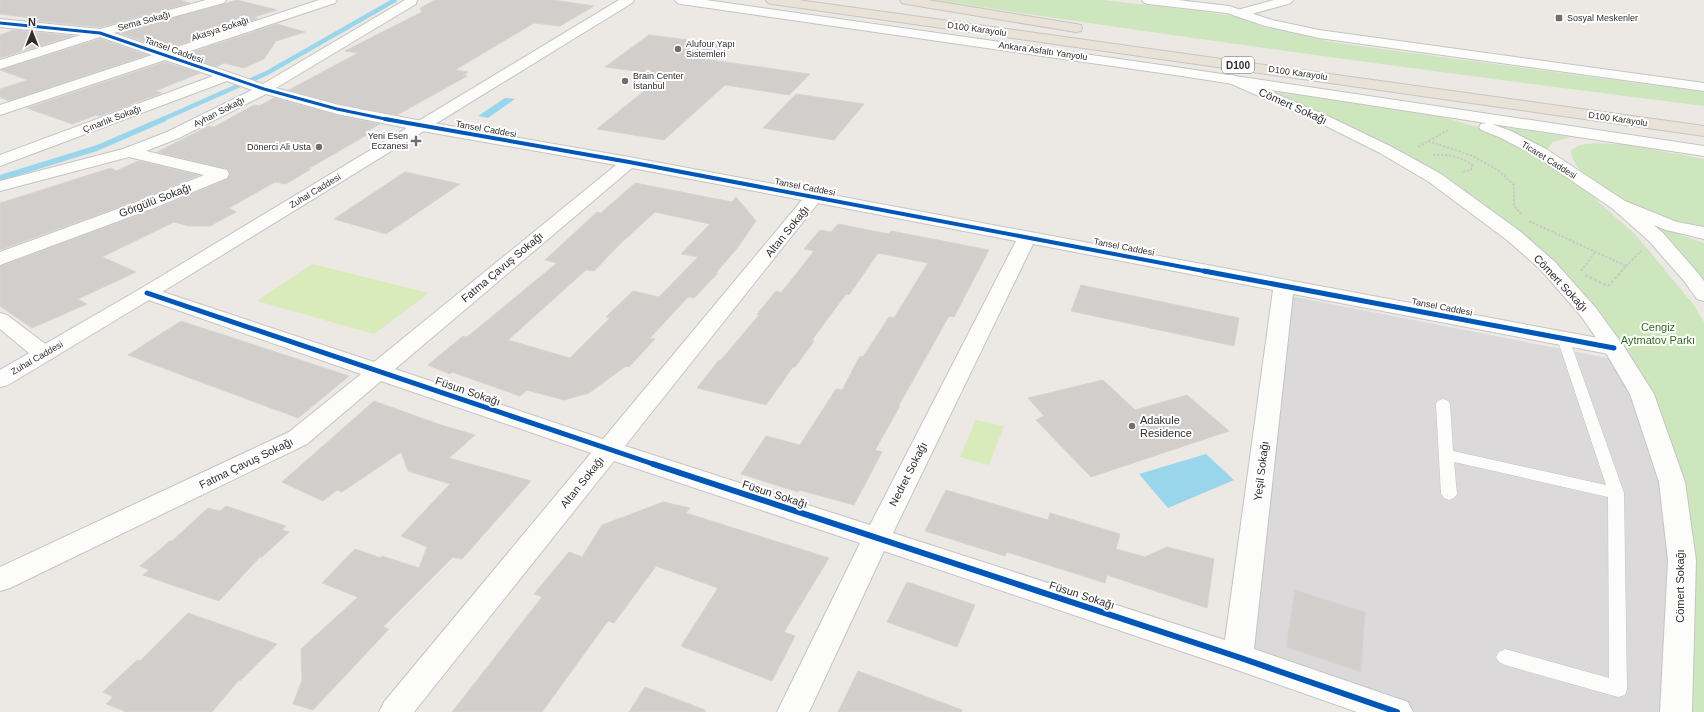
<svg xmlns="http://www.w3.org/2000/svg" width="1704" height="712" font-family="Arial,sans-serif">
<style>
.industrial{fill:#dcd9db}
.green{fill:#cee6be}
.pitch{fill:#d9eabb}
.water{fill:#99d6ec}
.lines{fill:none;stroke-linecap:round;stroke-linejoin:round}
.stream-far1{stroke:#99d6ec;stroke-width:4.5}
.stream{stroke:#99d6ec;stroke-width:5.5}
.building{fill:#d1cecb;stroke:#d7d4d0;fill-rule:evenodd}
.service-casing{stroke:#c5c4c5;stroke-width:1}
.minor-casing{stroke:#c5c4c5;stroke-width:2}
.tertiary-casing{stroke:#c5c4c5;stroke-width:2}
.secondary-casing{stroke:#c5c4c5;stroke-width:2}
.trunk-casing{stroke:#c6c5c4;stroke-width:2}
.path-far1{stroke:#c9c9c8;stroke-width:2;stroke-dasharray:2.5 1.5;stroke-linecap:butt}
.path{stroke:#c9c9c8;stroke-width:2.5;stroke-dasharray:3 2;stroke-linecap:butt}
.service{fill:#fcfcfb;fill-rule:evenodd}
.minor{fill:#fcfcfb;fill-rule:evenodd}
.tertiary{fill:#fcfcfb;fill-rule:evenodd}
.secondary{fill:#fcfcfb;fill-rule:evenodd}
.trunk{fill:#e9e2d6;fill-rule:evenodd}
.cycleway-far3-casing{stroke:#fff;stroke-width:4.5}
.cycleway-far2-casing{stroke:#fff;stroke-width:6}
.cycleway-far1-casing{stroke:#fff;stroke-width:8}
.cycleway-casing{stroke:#fff;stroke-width:9}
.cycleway-far3{stroke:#0057b8;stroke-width:3}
.cycleway-far2{stroke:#0057b8;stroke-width:4}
.cycleway-far1{stroke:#0057b8;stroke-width:5}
.cycleway{stroke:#0057b8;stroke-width:6}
.poi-dot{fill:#706f6e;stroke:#fff;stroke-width:1.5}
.labels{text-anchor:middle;stroke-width:4;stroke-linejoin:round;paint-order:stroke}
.far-poi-label{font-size:9px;fill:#2e2e2e;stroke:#fff;text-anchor:start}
.far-street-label{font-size:9px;fill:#2e2e2e;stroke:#fff}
.shield{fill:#fff;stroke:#6d6d6d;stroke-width:1}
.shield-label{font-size:10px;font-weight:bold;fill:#2e2e2e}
.street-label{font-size:11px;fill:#2e2e2e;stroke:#fff}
.park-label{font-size:11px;fill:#2c6e1b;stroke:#fff}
.poi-label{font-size:11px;fill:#2e2e2e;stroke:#fff;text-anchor:start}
</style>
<rect width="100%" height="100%" fill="#ece8e4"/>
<path class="industrial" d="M1285,295L1618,360L1683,557L1673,712H1401L1247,658Z"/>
<path class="green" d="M935,0H1103L1199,11L1239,17L1263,27L1337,43L1704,92V106C1447,74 1191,39 935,0Z
M1232,79L1404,106L1505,135L1569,172L1603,206L1636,235L1693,304L1704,322V712H1676L1682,560L1642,394L1557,275L1409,163Z
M1497,126L1571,137L1553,142L1547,150Z
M1595,143L1628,145L1704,159V228C1672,222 1572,188 1571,150L1580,145Z
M1652,225L1704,243V279L1690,263Z"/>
<path class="pitch" d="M313,264L429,293L374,334L257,301Z
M976,420L1004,426L989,465L960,457Z"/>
<path class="water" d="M505,98L515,99L488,118L478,116Z
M1206,454L1234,480L1168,508L1139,474Z"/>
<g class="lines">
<path class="stream-far1" d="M161,120L267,73L395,0"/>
<path class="stream" d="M0,178L97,148L164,119"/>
</g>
<path class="building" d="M0,0H180L190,3L100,27L36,21L41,19L0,14Z
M237,0L277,10L254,17L258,19L165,49L119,33Z
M435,0H554L594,6L560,26L534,23L455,70L468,72L463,75L467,76L397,115L339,104L289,90L358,53L345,51L422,12L420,8Z
M277,24L305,32L276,41L264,59L244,68L224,63L216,67L183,55Z
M14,30L73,36L0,58V35Z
M649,35L720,44L703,59L810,74L789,95L725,85L664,140L597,129L664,75L605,67Z
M100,39L147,55L9,101L0,97V89L28,80L0,70Z
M165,62L200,73L155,91L162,93L100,116L96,115L72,124L27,108Z
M796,94L864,104L834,140L763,128Z
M274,98L337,115L380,124L366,132L370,133L308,169H311L286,184L275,182L229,208L236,212L210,226H189L174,222L102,257L136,272L78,299L87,304L32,328L0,306V266L155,209L228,179L230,173L227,169L157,152L209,126L214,127L254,105L259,106Z
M138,161L199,175L141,199L0,250V203L111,168L116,171Z
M405,172L460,184L386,234L334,219Z
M635,183L732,202L736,197L756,221L738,247L716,273H718L694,298L688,297L650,338L655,339L629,367L626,366L589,393L564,400L527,390L520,396L452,372L450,374L428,365L463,336L467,337L557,263L545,260L597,212L601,213ZM655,212L710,224L681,254L698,257L659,297L633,291L606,317L610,318L570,358L508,340L586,270L594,271L621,243Z
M838,224L889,234L891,231L989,250L954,317L949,316L899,405L900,406L875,450L882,452L854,505L799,490L798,492L741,474L766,436L800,445L836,389L842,390L860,356L863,357L889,317L894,318L928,263L878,253L849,295L846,294L812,340L814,341L795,367H793L766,405L697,388L719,360H721L759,315L757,314L776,291L781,293L814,251L804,249L820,230L831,232Z
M1081,285L1239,318L1234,346L1071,311Z
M181,321L349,376L298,418L128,355Z
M1103,380L1135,410L1187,395L1229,431L1091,477L1036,420L1044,416L1028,398Z
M374,401L438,424L475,435L449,458L531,481L462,559L453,557L383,627L389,629L313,710L293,704L302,680L301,649L358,597L322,583L355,549L381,558L382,556L419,568L427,547L401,536L450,484L408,471L401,452L342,492L337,490L323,501L282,482Z
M946,490L1048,520L1050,513L1120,534L1116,549L1145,557L1167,547L1214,559L1207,608L1107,575L1105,583L1007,552L1005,556L925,531Z
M663,502L690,508L686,513L829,558L784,632L795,636L772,681L681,646L718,588L656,566L614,623L608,621L542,712H452L542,597L534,594L569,552L582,557L602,525Z
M226,506L286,526L282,530L289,532L262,557H260L219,601L143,575L149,570L140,566L170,541H172L208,508L220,511Z
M907,582L975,605L957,647L887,622Z
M1295,590L1365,612L1361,672L1286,647Z
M188,613L277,644L240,681L239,680L212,712H127L106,704L113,697L103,692L137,660L140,661Z
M858,671L962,710V712H838Z
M645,687L705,710V712H629Z"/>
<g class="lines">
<defs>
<path id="service" d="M1563,334L1567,335L1569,338L1624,493L1627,689L1625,695L1618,697L1505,665L1499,662L1496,657L1499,652L1505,649L1609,678L1608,497L1454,462L1457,494L1454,498L1449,500L1444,498L1441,494L1436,404L1438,401L1443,399L1448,401L1450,404L1453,451L1606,485L1557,338L1559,335Z"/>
<path id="minor" d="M206,0H226L224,3L114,33L165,51L319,0H337L335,3L178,55L263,84L405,0H417L416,4L276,88L339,105L422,121L629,157L1614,341L1622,343L1625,348L1622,353L1614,355L1293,294L1254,649L1408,702L1413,712H1357L1237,670L884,551L809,712H777L860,543L614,461L414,712H379L384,702L591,453L381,381L307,444L10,588L0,591V567L289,432L361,374L140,297L137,293L140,289L147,287L154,289L374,362L616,165L422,131L337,114L266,94L179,138L146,151L227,170L229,174L227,178L154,208L0,265V252L142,200L204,175L129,157L0,191V181L123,149L167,132L252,90L227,81L0,166V155L213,76L165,60L0,115V105L152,55L100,37L0,69V60L81,35L0,27V19L100,29ZM632,168L802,200L603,439L395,369ZM818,203L1016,241L870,525L625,446ZM1033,244L1273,290L1225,640L893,533Z
M1274,0H1293L1291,3L1245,16L1241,15L1239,12L1241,9Z
M0,313L7,315L52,349L55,354L52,359L44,361L36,359L0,329Z"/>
<path id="tertiary" d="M619,0H634L632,3L154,297L8,385L0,387V370L140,289Z
M1232,75L1332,118L1392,147L1441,174L1521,232L1555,262L1596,308L1625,348L1654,394L1685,482L1696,560L1692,712H1660L1668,560L1659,482L1630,394L1603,348L1581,316L1541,270L1507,240L1429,182L1380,153L1322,124L1227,82L1225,79L1227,76Z
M1619,200L1625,201L1663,233L1698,273L1704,281V301L1697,299L1684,281L1649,241L1613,209L1610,205L1613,201Z"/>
<path id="secondary" d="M675,0H706L1175,67L1704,146V156L1492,124L1511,131L1546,149L1625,201L1677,222L1704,227V239L1666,230L1613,209L1534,155L1499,137L1481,130L1479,127L1481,124L1486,123L1175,75L681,4L677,3Z
M1142,0H1178L1229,6L1272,20L1319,30L1704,83V91L1319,38L1265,26L1227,13L1148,4L1144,3Z"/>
<path id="trunk" d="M766,0H798L1704,126V136L772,4L768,3Z
M900,0H928L1076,24L1081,25L1082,28L1081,31L1076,32L906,4L902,3Z"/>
</defs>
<use href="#service" class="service-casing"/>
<use href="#minor" class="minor-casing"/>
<use href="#tertiary" class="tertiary-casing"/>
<use href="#secondary" class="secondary-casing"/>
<use href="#trunk" class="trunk-casing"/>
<path class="path-far1" d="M1428,141L1473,156L1498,170L1514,185V206L1521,214
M1418,147L1448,130
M1433,155C1448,154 1460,156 1472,165L1471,170L1461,172
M1529,221L1626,266L1621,272
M1626,266L1641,251
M1581,271L1596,251"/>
<path class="path" d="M1585,275L1608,286L1622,271"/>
<use href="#service" class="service"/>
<use href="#minor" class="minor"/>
<use href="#tertiary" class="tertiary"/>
<use href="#secondary" class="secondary"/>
<use href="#trunk" class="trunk"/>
<defs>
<path id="cycleway-far3" d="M0,23L100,33L264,89L337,109L390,120"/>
<path id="cycleway-far2" d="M385,119L629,162L1209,272"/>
<path id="cycleway-far1" d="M1204,271L1614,348
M147,293L656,465"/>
<path id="cycleway" d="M653,464L1238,657L1397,712"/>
</defs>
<use href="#cycleway-far3" class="cycleway-far3-casing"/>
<use href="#cycleway-far2" class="cycleway-far2-casing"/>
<use href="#cycleway-far1" class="cycleway-far1-casing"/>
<use href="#cycleway" class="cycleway-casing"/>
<use href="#cycleway-far3" class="cycleway-far3"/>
<use href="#cycleway-far2" class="cycleway-far2"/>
<use href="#cycleway-far1" class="cycleway-far1"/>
<use href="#cycleway" class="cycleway"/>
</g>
<g class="poi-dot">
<rect x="1555" y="14" width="8" height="8" rx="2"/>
<circle cx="678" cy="49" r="4"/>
<circle cx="625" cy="81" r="4"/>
<path d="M414 135h4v4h4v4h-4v4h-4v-4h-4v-4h4z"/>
<circle cx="319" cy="147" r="4"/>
<circle cx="1132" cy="426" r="4"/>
</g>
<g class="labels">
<g class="far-poi-label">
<text x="1567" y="21">Sosyal Meskenler</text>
<text x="686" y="47">Alufour Yapı<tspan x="686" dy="10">Sistemleri</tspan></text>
<text x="633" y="79">Brain Center<tspan x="633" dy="10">İstanbul</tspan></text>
<text x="408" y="139" text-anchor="end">Yeni Esen<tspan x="408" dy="10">Eczanesi</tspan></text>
<text x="311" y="150" text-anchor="end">Dönerci Ali Usta</text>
</g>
<g class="far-street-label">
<text transform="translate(144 21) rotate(-15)" y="3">Sema Sokağı</text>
<text transform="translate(220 29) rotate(-18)" y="3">Akasya Sokağı</text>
<text transform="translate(977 29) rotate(8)" y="3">D100 Karayolu</text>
<text transform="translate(174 50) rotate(20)" y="3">Tansel Caddesi</text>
<text transform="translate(1043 51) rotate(8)" y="3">Ankara Asfaltı Yanyolu</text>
<text transform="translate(1298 73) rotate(8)" y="3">D100 Karayolu</text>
<text transform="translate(219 112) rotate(-27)" y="3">Ayhan Sokağı</text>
<text transform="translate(112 119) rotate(-21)" y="3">Çınarlık Sokağı</text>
<text transform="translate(1618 119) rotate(8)" y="3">D100 Karayolu</text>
<text transform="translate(486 129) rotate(10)" y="3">Tansel Caddesi</text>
<text transform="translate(1549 160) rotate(32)" y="3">Ticaret Caddesi</text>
<text transform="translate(805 187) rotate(11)" y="3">Tansel Caddesi</text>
<text transform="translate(315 191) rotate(-31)" y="3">Zuhal Caddesi</text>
<text transform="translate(1124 247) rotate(11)" y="3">Tansel Caddesi</text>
<text transform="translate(1442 307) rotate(11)" y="3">Tansel Caddesi</text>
<text transform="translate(37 358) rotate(-30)" y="3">Zuhal Caddesi</text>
</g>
<rect class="shield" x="1222" y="57" width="32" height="16" rx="3"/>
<g class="shield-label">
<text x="1238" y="69">D100</text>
</g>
<g class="street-label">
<text transform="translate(1293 106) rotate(24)" y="4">Cömert Sokağı</text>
<text transform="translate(155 200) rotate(-21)" y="4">Görgülü Sokağı</text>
<text transform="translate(787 231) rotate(-51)" y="4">Altan Sokağı</text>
<text transform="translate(502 267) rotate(-40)" y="4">Fatma Çavuş Sokağı</text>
<text transform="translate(1561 283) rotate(47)" y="4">Cömert Sokağı</text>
<text transform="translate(468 391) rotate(19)" y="4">Füsun Sokağı</text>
<text transform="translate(246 463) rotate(-26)" y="4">Fatma Çavuş Sokağı</text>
<text transform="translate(1261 471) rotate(-83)" y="4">Yeşil Sokağı</text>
<text transform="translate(908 474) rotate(-63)" y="4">Nedret Sokağı</text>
<text transform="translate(582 482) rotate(-51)" y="4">Altan Sokağı</text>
<text transform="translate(775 494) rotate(18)" y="4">Füsun Sokağı</text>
<text transform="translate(1680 586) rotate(-90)" y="4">Cömert Sokağı</text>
<text transform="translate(1082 595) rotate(18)" y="4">Füsun Sokağı</text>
</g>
<g class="park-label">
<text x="1658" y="331">Cengiz<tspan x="1658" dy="13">Aytmatov Parkı</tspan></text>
</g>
<g class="poi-label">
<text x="1140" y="424">Adakule<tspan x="1140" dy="13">Residence</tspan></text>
</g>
</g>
<g transform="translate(32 32)" stroke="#ffffff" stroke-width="3" paint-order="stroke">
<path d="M0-3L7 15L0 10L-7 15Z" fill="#2e2e2e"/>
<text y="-6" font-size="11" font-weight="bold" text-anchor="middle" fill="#2e2e2e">N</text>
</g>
</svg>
